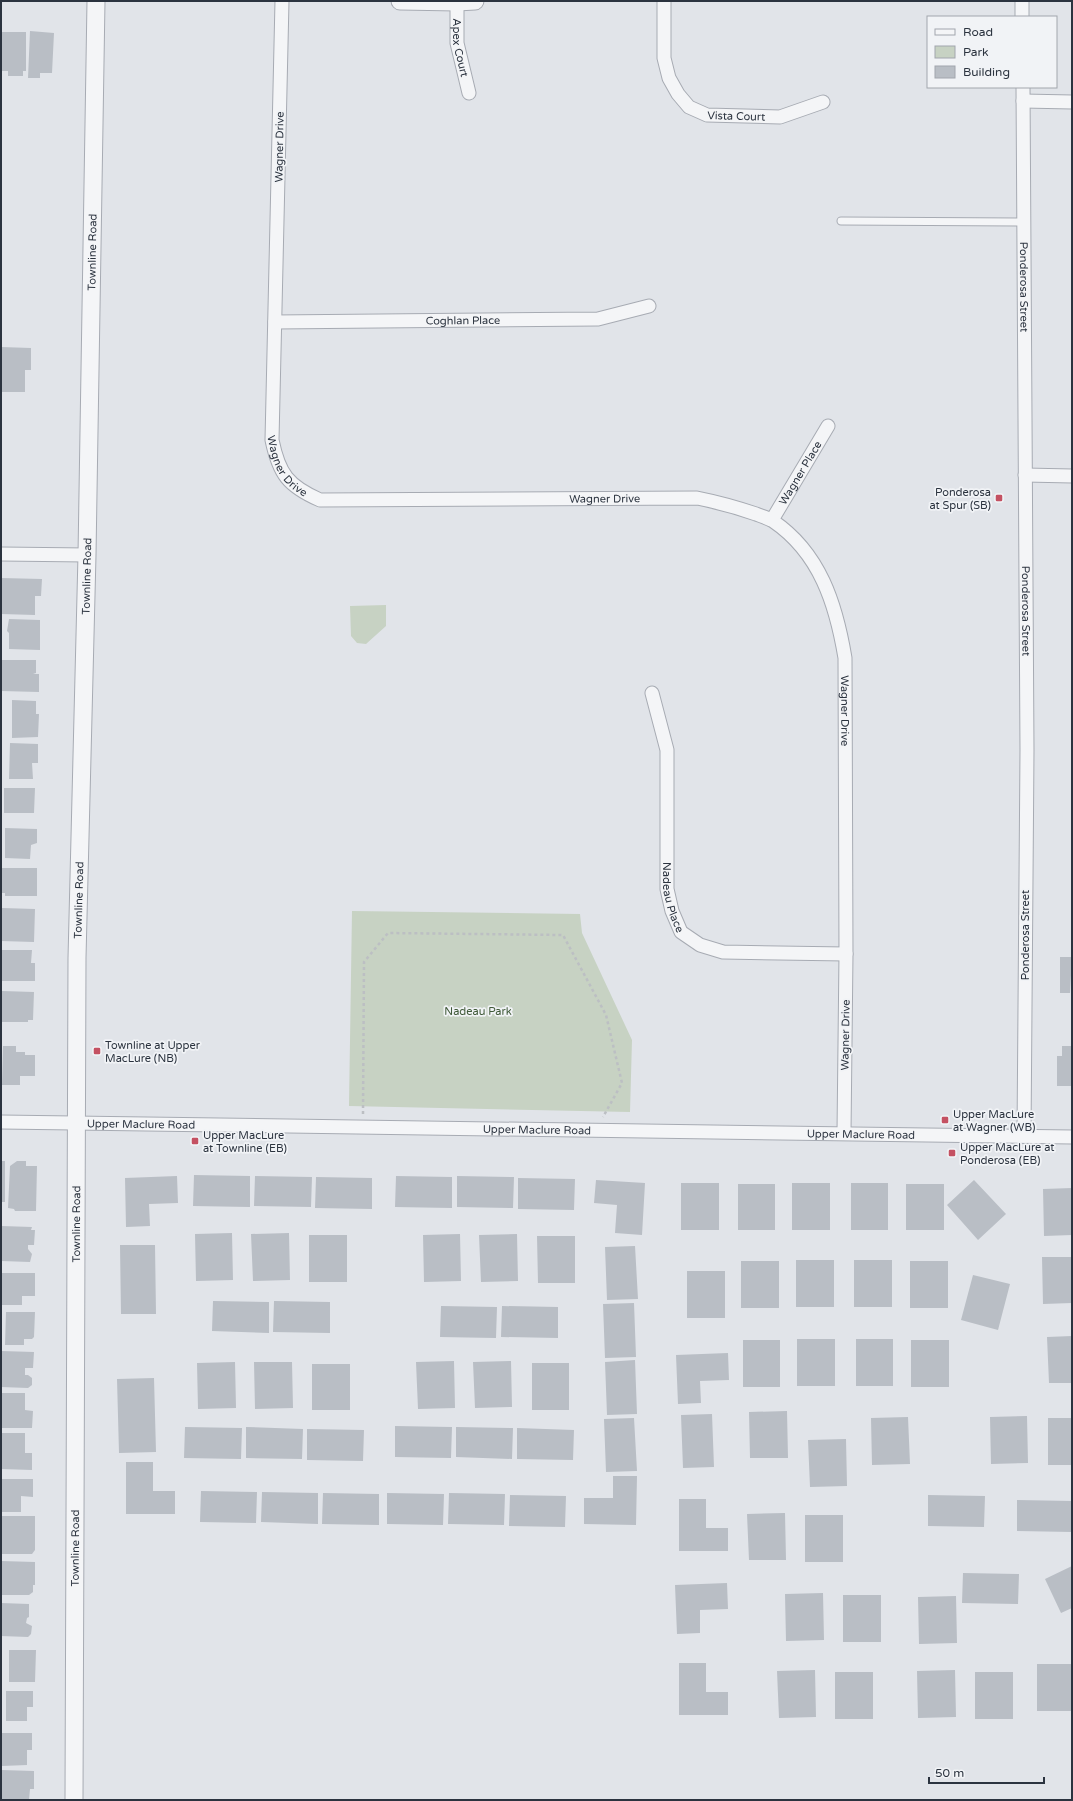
<svg xmlns="http://www.w3.org/2000/svg" width="1073" height="1801" font-family="'Varela Round',sans-serif">
<style>
.green{fill:#c7d2c3}
.building{fill:#b9bec5}
.lines{fill:none;stroke-linecap:round;stroke-linejoin:round}
.service-casing{stroke:#a7abb3;stroke-width:9}
.minor-casing{stroke:#a7abb3;stroke-width:15}
.tertiary-casing{stroke:#a7abb3;stroke-width:19}
.path{stroke:#bcbfc3;stroke-width:2.5;stroke-dasharray:3 3;stroke-linecap:butt}
.service{stroke:#f4f5f7;stroke-width:7}
.minor{stroke:#f4f5f7;stroke-width:13}
.tertiary{stroke:#f4f5f7;stroke-width:17}
.poi-dot{fill:#c45162;stroke:#f1f3f6;stroke-width:1.5}
.labels{text-anchor:middle;stroke-width:3.5;stroke-linejoin:round;paint-order:stroke}
.street-label{font-size:11px;fill:#2b333f;stroke:#f1f3f6}
.poi-label{font-size:11px;fill:#2b333f;stroke:#f1f3f6;text-anchor:start}
.park-label{font-size:11px;fill:#405a39;stroke:#f1f3f6}
</style>
<rect width="100%" height="100%" fill="#e1e4e9"/>
<path class="green" d="M386,605V626L366,644L357,643L351,636L350,606Z
M352,911L580,914L582,933L632,1040L630,1112L349,1106Z"/>
<path class="building" d="M30,31L54,33L52,73H40V78H28Z
M1,32H26V71H23V76H8V71H1Z
M1,347L31,348V370H25V392H1Z
M1,578L42,579L41,596H35V615L1,614Z
M9,619L40,620V650L9,649V633L7,631Z
M1,660H36V673L33,674H39V692L1,691Z
M12,700L36,701V714H39L38,737L12,738Z
M10,743L38,744V763H32L33,779H9Z
M4,788H35L34,813H4Z
M5,828L37,829V843L31,845L30,859L5,858Z
M1,868H37V896H5V893H1Z
M2,908L35,909L34,942L1,941Z
M1,950H32L31,963H35V981H1Z
M1060,957H1072L1070,993H1060Z
M2,991L34,992L33,1020H28V1022H2Z
M3,1046H16V1052H25V1055H35V1076H20V1085H2Z
M1062,1046H1072V1086H1057V1056H1062Z
M1,1161H5V1202H1Z
M17,1161H26V1166H37L36,1211H15L14,1209L8,1208L10,1166Z
M194,1175L250,1176V1207L193,1206Z
M177,1176L178,1203L149,1204L150,1226L126,1227L125,1178Z
M255,1176L312,1177L311,1207L254,1206Z
M396,1176L452,1177V1208L395,1207Z
M457,1176L514,1177L513,1208L457,1207Z
M316,1177L372,1178V1209L315,1208Z
M518,1178L575,1179L574,1210L518,1209Z
M596,1180L645,1183L642,1235L615,1233L617,1205L594,1203Z
M974,1180L1006,1214L978,1240L947,1205Z
M681,1183H719V1230H681Z
M792,1183H830V1230H792Z
M851,1183H888V1230H851Z
M738,1184H775V1230H738Z
M906,1184H944V1230H906Z
M1072,1188V1235L1044,1236L1043,1189Z
M1,1226L32,1227L31,1230H35L34,1245H28V1249L32,1254L30,1262L1,1261Z
M232,1233L233,1280L196,1281L195,1234Z
M289,1233L290,1280L253,1281L251,1234Z
M460,1234L461,1281L424,1282L423,1235Z
M517,1234L518,1281L481,1282L479,1235Z
M309,1235H347V1282H309Z
M537,1236H575V1283H538Z
M120,1245H155L156,1314H121Z
M635,1246L638,1299L607,1300L605,1247Z
M1042,1257H1072V1303L1043,1304Z
M796,1260H834V1307H796Z
M854,1260H892V1307H854Z
M741,1261H779V1308H741Z
M910,1261H948V1308H910Z
M687,1271H725V1318H687Z
M1,1273H35V1296H22V1305H1Z
M973,1275L1010,1284L998,1330L961,1320Z
M213,1301L269,1302V1333L212,1331Z
M274,1301L330,1302V1333L273,1332Z
M634,1303L636,1357L605,1358L603,1304Z
M441,1306L497,1307L496,1338L440,1337Z
M502,1306L558,1307V1338L501,1337Z
M6,1312H35L34,1337L32,1339H24V1345H5Z
M1072,1336V1383H1049L1047,1337Z
M797,1339H835V1386H797Z
M856,1339H893V1386H856Z
M743,1340H780V1387H743Z
M911,1340H949V1387H911Z
M1,1351L34,1352L33,1368H25V1375H28L32,1378V1385L28,1388L1,1387Z
M728,1353L729,1380L700,1381L701,1403L678,1404L676,1355Z
M635,1360L637,1414L607,1415L605,1362Z
M454,1361L455,1408L418,1409L416,1362Z
M511,1361L512,1407L475,1408L473,1362Z
M235,1362L236,1408L198,1409L197,1363Z
M254,1362H292L293,1408L255,1409Z
M532,1363H569V1410H532Z
M312,1364H350V1410H312Z
M154,1378L156,1452L119,1453L117,1379Z
M1,1393H25V1410L33,1411L32,1428H1Z
M787,1411L788,1458H750L749,1412Z
M712,1414L714,1467L683,1468L681,1415Z
M1027,1416L1028,1463L991,1464L990,1417Z
M908,1417L910,1464L872,1465L871,1418Z
M634,1418L637,1471L606,1472L604,1419Z
M1048,1418H1072V1465H1048Z
M395,1426L452,1427L451,1458L395,1457Z
M185,1427L242,1428L241,1459L184,1458Z
M246,1427L303,1429L302,1459L246,1458Z
M456,1427L513,1428L512,1459L456,1457Z
M517,1428L574,1430L573,1460L517,1459Z
M307,1429L364,1430L363,1461L307,1460Z
M1,1433H25V1453H32V1470L1,1469Z
M846,1439L847,1486L810,1487L808,1440Z
M126,1462H153V1491H175V1514H126Z
M613,1476H637L636,1525L584,1524V1498H613Z
M1,1479H33V1497L21,1496V1512H1Z
M201,1491L257,1492L256,1523L200,1522Z
M262,1492L318,1493V1524L261,1522Z
M323,1493L379,1494V1525L322,1524Z
M387,1493L444,1494L443,1525L387,1524Z
M449,1493L505,1494L504,1525L448,1524Z
M510,1495L566,1496L565,1527L509,1526Z
M928,1495L985,1496L984,1527L928,1526Z
M679,1499H706V1528H728V1551H679Z
M1017,1500L1072,1501V1532L1017,1531Z
M785,1513L786,1560H749L747,1514Z
M805,1515H843V1562H805Z
M1,1516H35V1550L32,1554H1Z
M1,1561L35,1562V1585H33V1592L29,1595H1Z
M1072,1566V1608L1061,1613L1045,1579Z
M963,1573L1019,1574L1018,1604L962,1603Z
M727,1583L728,1609L700,1610V1633L677,1634L675,1585Z
M823,1593L824,1640L786,1641L785,1594Z
M843,1595H881V1642H843Z
M956,1596L957,1643L919,1644L918,1597Z
M1,1603L29,1604V1617L27,1618L26,1623L32,1626L31,1634L28,1637L1,1636Z
M9,1650H36L35,1682H9Z
M679,1663H706V1692H728V1715H679Z
M1037,1664H1072V1711H1037Z
M815,1670L816,1717L779,1718L777,1671Z
M955,1670L956,1717L918,1718L917,1671Z
M835,1672H873V1719H835Z
M975,1672H1013V1719H975Z
M6,1691H33V1707H27V1721H6Z
M2,1733H32V1750H27V1765L2,1766Z
M1,1770L34,1771V1789H30L29,1800H1Z"/>
<g class="lines">
<defs>
<path id="service" d="M841,221L1024,222"/>
<g id="minor">
<path id="s1" d="M282,1L272,440C279,474 288,486 320,500L697,498C717,502 736,507 756,514C761,516 768,518 773,521C820,553 836,604 845,658L846,954L844,1133"/>
<path id="s2" d="M457,1V43L469,93"/>
<path id="s3" d="M664,1V58L669,78L678,94L689,107L707,115L780,117L823,102"/>
<path d="M1022,1V17"/>
<path id="s4" d="M1023,87L1027,750L1024,1136"/>
<path d="M1023,101L1072,102"/>
<path id="s5" d="M275,322L598,319L649,306"/>
<path d="M1025,475L1072,476"/>
<path id="s6" d="M772,520L828,426"/>
<path d="M1,554L87,555"/>
<path id="s7" d="M652,693L667,750V889L672,911L681,932L700,945L723,952L846,954"/>
<path id="s8" d="M1,1122L1072,1137"/>
</g>
<g id="tertiary">
<path d="M400,1L457,2L475,1"/>
<path id="s9" d="M74,1800L77,958L87,555L96,1"/>
</g>
</defs>
<use href="#service" class="service-casing"/>
<use href="#minor" class="minor-casing"/>
<use href="#tertiary" class="tertiary-casing"/>
<path class="path" d="M363,1114L364,962L388,933L563,935L606,1015L622,1083L603,1117"/>
<use href="#service" class="service"/>
<use href="#minor" class="minor"/>
<use href="#tertiary" class="tertiary"/>
</g>
<g class="poi-dot">
<rect x="995" y="494" width="8" height="8" rx="2"/>
<rect x="93" y="1047" width="8" height="8" rx="2"/>
<rect x="941" y="1116" width="8" height="8" rx="2"/>
<rect x="191" y="1137" width="8" height="8" rx="2"/>
<rect x="948" y="1149" width="8" height="8" rx="2"/>
</g>
<g class="labels">
<g class="street-label">
<text dy="4" stroke="none"><textPath href="#s2" startOffset="47">Apex Court</textPath></text>
<text dy="4" stroke="none"><textPath href="#s3" startOffset="162">Vista Court</textPath></text>
<text transform="translate(279 147) rotate(-89)" y="4">Wagner Drive</text>
<text dy="4" stroke="none"><textPath href="#s9" startOffset="1548">Townline Road</textPath></text>
<text dy="4" stroke="none"><textPath href="#s4" startOffset="200">Ponderosa Street</textPath></text>
<text dy="4" stroke="none"><textPath href="#s5" startOffset="188">Coghlan Place</textPath></text>
<text dy="4" stroke="none"><textPath href="#s1" startOffset="470">Wagner Drive</textPath></text>
<text dy="4" stroke="none"><textPath href="#s6" startOffset="55">Wagner Place</textPath></text>
<text dy="4" stroke="none"><textPath href="#s1" startOffset="805">Wagner Drive</textPath></text>
<text dy="4" stroke="none"><textPath href="#s9" startOffset="1224">Townline Road</textPath></text>
<text dy="4" stroke="none"><textPath href="#s4" startOffset="524">Ponderosa Street</textPath></text>
<text dy="4" stroke="none"><textPath href="#s1" startOffset="1189">Wagner Drive</textPath></text>
<text dy="4" stroke="none"><textPath href="#s7" startOffset="207">Nadeau Place</textPath></text>
<text dy="4" stroke="none"><textPath href="#s9" startOffset="900">Townline Road</textPath></text>
<text transform="translate(1025 935) rotate(-90)" y="4">Ponderosa Street</text>
<text transform="translate(845 1035) rotate(-89)" y="4">Wagner Drive</text>
<text dy="4" stroke="none"><textPath href="#s8" startOffset="140">Upper Maclure Road</textPath></text>
<text dy="4" stroke="none"><textPath href="#s8" startOffset="536">Upper Maclure Road</textPath></text>
<text dy="4" stroke="none"><textPath href="#s8" startOffset="860">Upper Maclure Road</textPath></text>
<text dy="4" stroke="none"><textPath href="#s9" startOffset="576">Townline Road</textPath></text>
<text dy="4" stroke="none"><textPath href="#s9" startOffset="252">Townline Road</textPath></text>
</g>
<g class="poi-label">
<text x="991" y="496" text-anchor="end">Ponderosa<tspan x="991" dy="13">at Spur (SB)</tspan></text>
<text x="105" y="1049">Townline at Upper<tspan x="105" dy="13">MacLure (NB)</tspan></text>
<text x="953" y="1118">Upper MacLure<tspan x="953" dy="13">at Wagner (WB)</tspan></text>
<text x="203" y="1139">Upper MacLure<tspan x="203" dy="13">at Townline (EB)</tspan></text>
<text x="960" y="1151">Upper MacLure at<tspan x="960" dy="13">Ponderosa (EB)</tspan></text>
</g>
<g class="park-label">
<text x="478" y="1015">Nadeau Park</text>
</g>
</g>
<rect width="1073" height="1801" fill="none" stroke="#2b333f" stroke-width="4"/>
<rect x="927" y="16" width="130" height="72" fill="#f1f3f6" stroke="#a2a6ad"/>
<rect x="935" y="29" width="20" height="6" fill="#f4f5f7" stroke="#a2a6ad"/>
<text x="963" y="36" font-size="12" fill="#2b333f">Road</text>
<rect x="935" y="46" width="20" height="12" fill="#c7d2c3" stroke="#a2a6ad"/>
<text x="963" y="56" font-size="12" fill="#2b333f">Park</text>
<rect x="935" y="66" width="20" height="12" fill="#b9bec5" stroke="#a2a6ad"/>
<text x="963" y="76" font-size="12" fill="#2b333f">Building</text>
<path d="M929 1777v6h115v-6" fill="none" stroke="#2b333f" stroke-width="2"/>
<text x="935" y="1777" font-size="12" fill="#2b333f" stroke="#f1f3f6" stroke-width="3" paint-order="stroke">50 m</text>
</svg>
